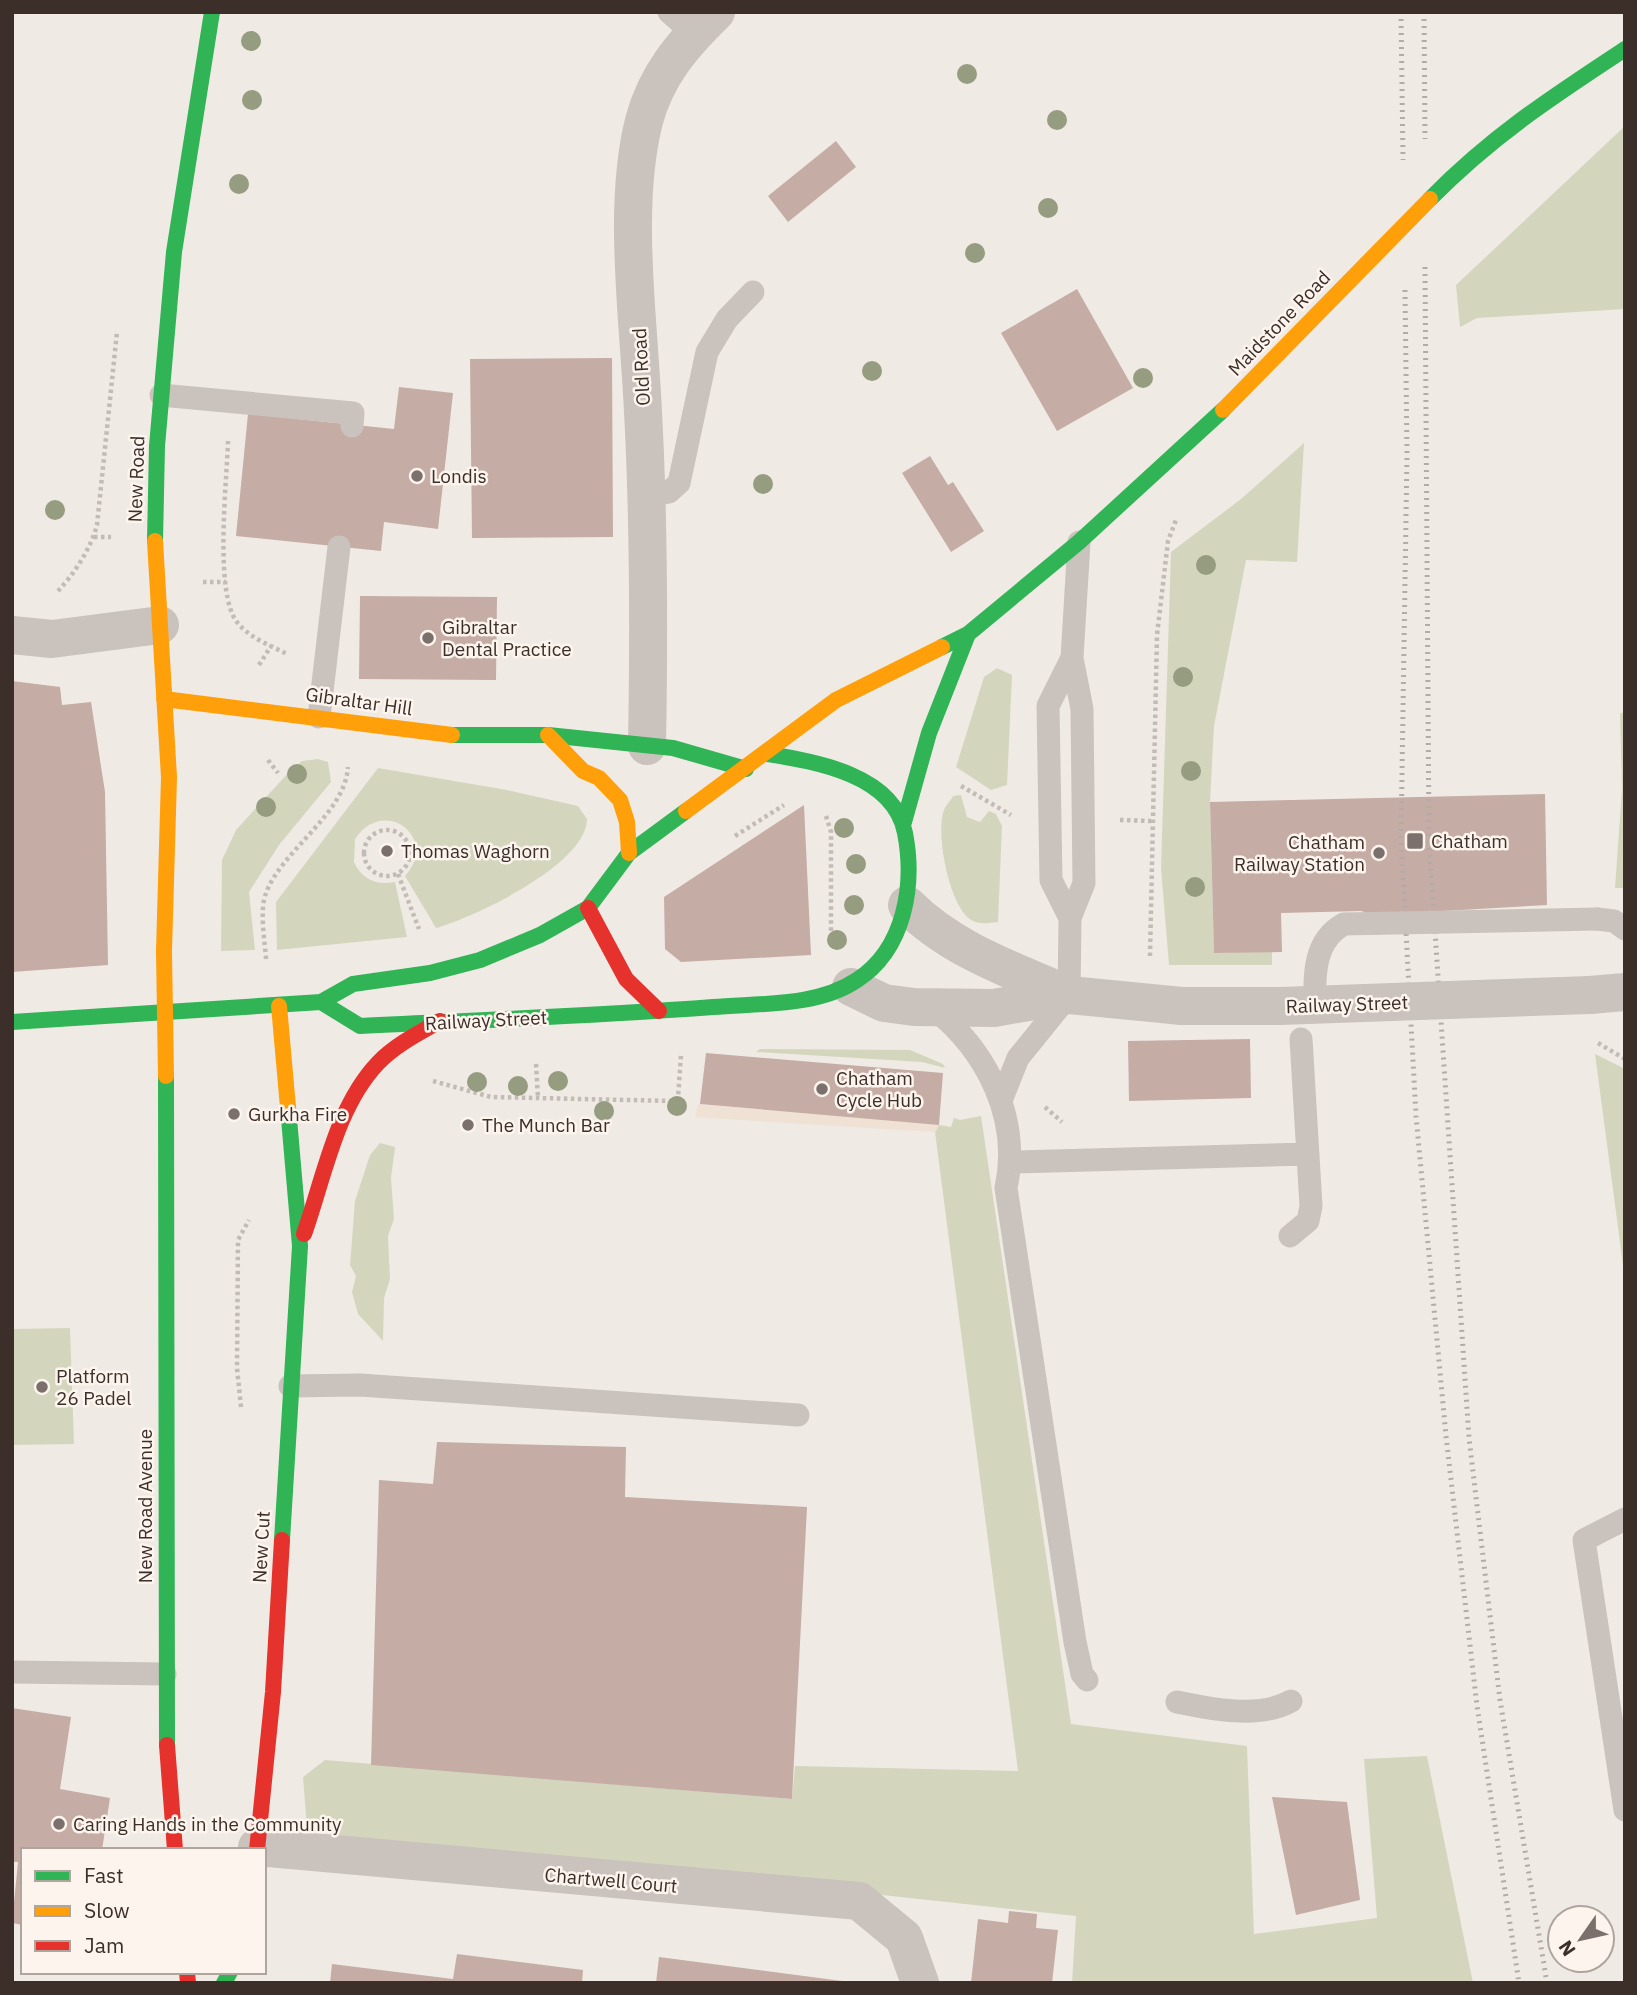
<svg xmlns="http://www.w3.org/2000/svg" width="1637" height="1995" font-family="'IBM Plex Sans',sans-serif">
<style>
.green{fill:#d3d6bd}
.plaza{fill:#efe1d3}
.building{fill:#c5aca5}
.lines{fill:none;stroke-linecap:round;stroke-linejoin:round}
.path{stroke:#c3bbb5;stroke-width:4.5;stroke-dasharray:3.5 3.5;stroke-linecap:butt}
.lane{stroke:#cac2bd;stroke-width:23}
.street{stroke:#cac2bd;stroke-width:38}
.fast{stroke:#30b455;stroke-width:16}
.slow{stroke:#ff9f0a;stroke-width:16}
.jam{stroke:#e5322d;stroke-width:16}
.rail{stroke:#b2aba7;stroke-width:5;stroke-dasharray:2 5;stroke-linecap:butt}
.lane-bridge{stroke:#cac2bd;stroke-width:23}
.street-bridge{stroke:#cac2bd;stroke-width:38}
.fast-bridge{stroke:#30b455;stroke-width:16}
.slow-bridge{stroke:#ff9f0a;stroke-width:16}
.tree{fill:#969c7f}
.poi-dot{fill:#7b706b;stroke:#fcf4ed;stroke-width:2.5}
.labels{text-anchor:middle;stroke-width:5;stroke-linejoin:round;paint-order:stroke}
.street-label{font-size:19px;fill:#3c2f2a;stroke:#fcf4ed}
.poi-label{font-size:19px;fill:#3c2f2a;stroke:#fcf4ed;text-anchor:start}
</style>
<rect width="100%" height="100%" fill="#f0eae5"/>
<path class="green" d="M1625,126V309L1477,318L1460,327L1456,285Z
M1304,443L1297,562L1246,560L1214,726L1210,802L1214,953L1272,951V965H1169L1161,868L1171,552L1241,499Z
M997,668L1012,675L1007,785L991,790L956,767L984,677Z
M1625,711V888H1615L1622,789L1620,714Z
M318,759L328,762L331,782L279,845L249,892L255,950L221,951L222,860L236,830L289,772L302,761Z
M378,768L507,790L578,806L587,819C587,864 475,917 436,928L405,876C440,838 384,795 355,839L354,862C362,879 376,886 395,882L407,937L277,950L276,902Z
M961,795L967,817L980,822L989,811L996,814L1002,826L998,922C988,923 979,925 971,920C949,906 935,833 944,810C946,804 951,801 953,796Z
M760,1049L910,1050L943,1064L945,1068L922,1062L756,1052Z
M1595,1054L1625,1069V1280Z
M981,1116L1071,1724L1247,1746L1254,1934L1377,1918L1364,1759L1427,1756L1473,1983H1072L1076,1916L346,1837L307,1828L303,1777L325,1760L792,1799L795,1766L1018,1771L935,1132L939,1125L951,1127L954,1118L960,1120Z
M380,1143L395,1147L391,1178L394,1219L388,1236L390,1279L384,1298L383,1341L358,1314L352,1292L356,1276L350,1265L355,1201L370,1155Z
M70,1328L74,1444L12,1445V1329Z"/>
<path class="plaza" d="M698,1104L857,1117L939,1125L935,1132L707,1118L695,1117Z"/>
<path class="building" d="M836,141L856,167L788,222L768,196Z
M1077,289L1133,388L1057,431L1001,333Z
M612,358L613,537L472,538L470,359Z
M399,387L453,393L438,529L384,522L381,551L236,536L248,414L394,429Z
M930,456L948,485L953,482L984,531L951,552L902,473Z
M360,596L497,597L496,680L359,679Z
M12,681L60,687L62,705L91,702L105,792L108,965L12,972Z
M1545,794L1547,905L1375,915L1361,911L1281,913L1282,952L1214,953L1210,802Z
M804,805L811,955L681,962L665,949L664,897Z
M1250,1039L1251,1098L1129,1101L1128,1041Z
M706,1053L943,1073L939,1125L700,1104Z
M437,1442L626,1447L625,1497L807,1507L792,1799L371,1765L379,1480L433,1484Z
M12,1708L71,1717L60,1789L110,1798L102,1850H23V1925L12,1923L18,1862H12Z
M1272,1797L1347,1802L1360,1900L1296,1915Z
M1009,1911L1037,1914L1036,1928L1058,1930L1052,1983H971L978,1919L1008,1923Z
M457,1954L583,1970L582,1983H330L332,1964L453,1979Z
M659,1957L842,1981L841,1983H656Z"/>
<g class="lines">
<path class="path" d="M228,441C227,480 214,593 237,622C249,638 270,645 287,654
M94,537H111
M203,582H226
M58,591C75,573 91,548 97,525L117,332
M259,665L271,646
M268,760L278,773
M961,786L1011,815
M826,816L831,832V940
M1120,820L1151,821
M364 853a23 23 0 1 1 46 0a23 23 0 1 1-46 0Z
M735,836L784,805
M398,874L419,929
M1150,956L1157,635L1168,541L1176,520
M266,959C265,940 259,911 266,893C282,850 345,814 348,767
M1598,1043L1625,1059
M536,1064L538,1098
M433,1081L491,1097L674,1101L678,1098L681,1055
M1045,1107L1062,1122
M241,1407L237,1368L238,1240L249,1220"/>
<path class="lane" d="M669,12L693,33
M161,395L353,413L352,426
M648,496L669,492L679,483L707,352L727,319L753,292
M319,717L339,547
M1070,918L1051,880L1048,706L1072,658
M1597,919L1614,921L1625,929
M933,1008C987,1051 1021,1118 1006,1188L1075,1642L1082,1674L1087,1680
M1002,1098L1018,1058L1069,995L1070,918L1084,883L1082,709L1072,658L1079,542
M1012,1162L1308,1154
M1290,1236L1308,1221L1311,1206L1301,1039
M290,1386L360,1385L798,1415
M1625,1519L1584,1540L1625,1810
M12,1672L165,1674
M1177,1702C1210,1709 1260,1719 1291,1701"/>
<path class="street" d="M12,635L52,639L160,625
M647,746C649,634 649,523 643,412C639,322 622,207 644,121C656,75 683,44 716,12
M907,905C952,950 1012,970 1069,995
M851,987L884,1003L914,1007L994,1008L1069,995L1182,1006
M1590,995L1625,992
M257,1847L859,1901L904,1938L920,1983"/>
<path class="fast" d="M155,541L157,446L174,252L212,12
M942,647L968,634L1079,542L1223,410
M452,735H548L673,748L746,769
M904,822L929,733L968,634
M321,1002L360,1026C478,1020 596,1016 713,1007C760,1003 817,1007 857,980C905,949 915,885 905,833C894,775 817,762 768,754
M12,1022L321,1002L353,984L430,973L480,960L540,935L588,908L629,853L686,811
M166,1076L167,1745
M282,1540L300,1246L288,1107
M224,1983L230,1972"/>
<path class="slow" d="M155,541L169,777L164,951
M164,699L452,735
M548,735L583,771L599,778L620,800L627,822L629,853
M686,811L836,700L942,647
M279,1006L288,1107"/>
<path class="jam" d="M588,908L626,979L659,1011
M304,1234C324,1178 336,1107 378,1063C395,1045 419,1033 440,1021
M167,1745L175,1850
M257,1850L273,1692L282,1540
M187,1972L188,1983"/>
<path class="rail" d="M1401,12L1403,160
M1424,12L1425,139
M1425,267L1429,842L1469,1438L1500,1700L1547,1983
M1405,290L1407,453L1401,839L1416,1116L1446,1436L1477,1706L1519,1983"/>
<path class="lane-bridge" d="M1315,1005C1314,975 1314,940 1344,924L1597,919"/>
<path class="street-bridge" d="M1182,1006H1280L1590,995"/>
<path class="fast-bridge" d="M1430,199C1492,136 1552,97 1625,49"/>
<path class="slow-bridge" d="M1223,410L1430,199
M164,951L166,1076"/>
</g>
<g class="tree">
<circle cx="251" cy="41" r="10"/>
<circle cx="967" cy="74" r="10"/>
<circle cx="252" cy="100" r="10"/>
<circle cx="1057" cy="120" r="10"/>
<circle cx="239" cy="184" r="10"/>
<circle cx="1048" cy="208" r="10"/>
<circle cx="975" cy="253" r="10"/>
<circle cx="872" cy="371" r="10"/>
<circle cx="1143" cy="378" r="10"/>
<circle cx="763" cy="484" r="10"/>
<circle cx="55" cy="510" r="10"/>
<circle cx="1206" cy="565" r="10"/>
<circle cx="1183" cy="677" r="10"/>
<circle cx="1191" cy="771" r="10"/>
<circle cx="297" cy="774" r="10"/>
<circle cx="266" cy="807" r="10"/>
<circle cx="844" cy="828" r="10"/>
<circle cx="856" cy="864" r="10"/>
<circle cx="1195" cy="887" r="10"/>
<circle cx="854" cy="905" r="10"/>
<circle cx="837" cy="940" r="10"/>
<circle cx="558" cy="1081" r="10"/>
<circle cx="477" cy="1082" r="10"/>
<circle cx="518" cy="1086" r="10"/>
<circle cx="677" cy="1106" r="10"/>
<circle cx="604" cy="1111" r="10"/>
</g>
<g class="poi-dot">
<circle cx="417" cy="476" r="7"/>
<circle cx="428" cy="638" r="7"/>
<rect x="1406" y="832" width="18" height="18" rx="3.5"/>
<circle cx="387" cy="851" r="7"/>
<circle cx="1379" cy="853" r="7"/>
<circle cx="822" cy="1089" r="7"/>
<circle cx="234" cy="1114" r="7"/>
<circle cx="468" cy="1125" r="7"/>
<circle cx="42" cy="1387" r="7"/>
<circle cx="59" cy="1824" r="7"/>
</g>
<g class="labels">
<g class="street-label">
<text transform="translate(1279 323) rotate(-46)" y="7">Maidstone Road</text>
<text transform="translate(641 367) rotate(-93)" y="7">Old Road</text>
<text transform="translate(136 479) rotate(-88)" y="7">New Road</text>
<text transform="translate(359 701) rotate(8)" y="7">Gibraltar Hill</text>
<text transform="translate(1347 1004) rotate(-2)" y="7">Railway Street</text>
<text transform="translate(486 1020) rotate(-3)" y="7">Railway Street</text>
<text transform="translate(145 1506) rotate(-90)" y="7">New Road Avenue</text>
<text transform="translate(261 1547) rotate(-87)" y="7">New Cut</text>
<text transform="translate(611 1880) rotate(5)" y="7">Chartwell Court</text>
</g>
<g class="poi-label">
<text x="431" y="483">Londis</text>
<text x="442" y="634">Gibraltar<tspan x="442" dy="22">Dental Practice</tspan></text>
<text x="1431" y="848">Chatham</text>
<text x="1365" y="849" text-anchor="end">Chatham<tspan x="1365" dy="22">Railway Station</tspan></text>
<text x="401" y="858">Thomas Waghorn</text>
<text x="836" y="1085">Chatham<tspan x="836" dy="22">Cycle Hub</tspan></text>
<text x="248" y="1121">Gurkha Fire</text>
<text x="482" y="1132">The Munch Bar</text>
<text x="56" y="1383">Platform<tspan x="56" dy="22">26 Padel</tspan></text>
<text x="73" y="1831">Caring Hands in the Community</text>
</g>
</g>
<rect width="1637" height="1995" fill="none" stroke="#3c2f2a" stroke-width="28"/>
<rect x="21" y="1848" width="245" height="126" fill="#fcf4ed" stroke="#afa59f" stroke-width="2"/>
<rect x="35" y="1871" width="35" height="10" fill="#30b455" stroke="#afa59f" stroke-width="2"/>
<text x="84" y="1883" font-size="21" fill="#3c2f2a">Fast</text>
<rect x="35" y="1906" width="35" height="10" fill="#ff9f0a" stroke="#afa59f" stroke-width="2"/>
<text x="84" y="1918" font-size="21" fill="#3c2f2a">Slow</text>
<rect x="35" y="1941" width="35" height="10" fill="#e5322d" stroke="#afa59f" stroke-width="2"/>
<text x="84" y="1953" font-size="21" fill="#3c2f2a">Jam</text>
<g transform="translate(1581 1939) rotate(236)"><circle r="33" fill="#fcf4ed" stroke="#afa59f" stroke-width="2"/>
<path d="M0-5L12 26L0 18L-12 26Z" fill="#7b706b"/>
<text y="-10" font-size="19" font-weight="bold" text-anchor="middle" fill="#3c2f2a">N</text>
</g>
</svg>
